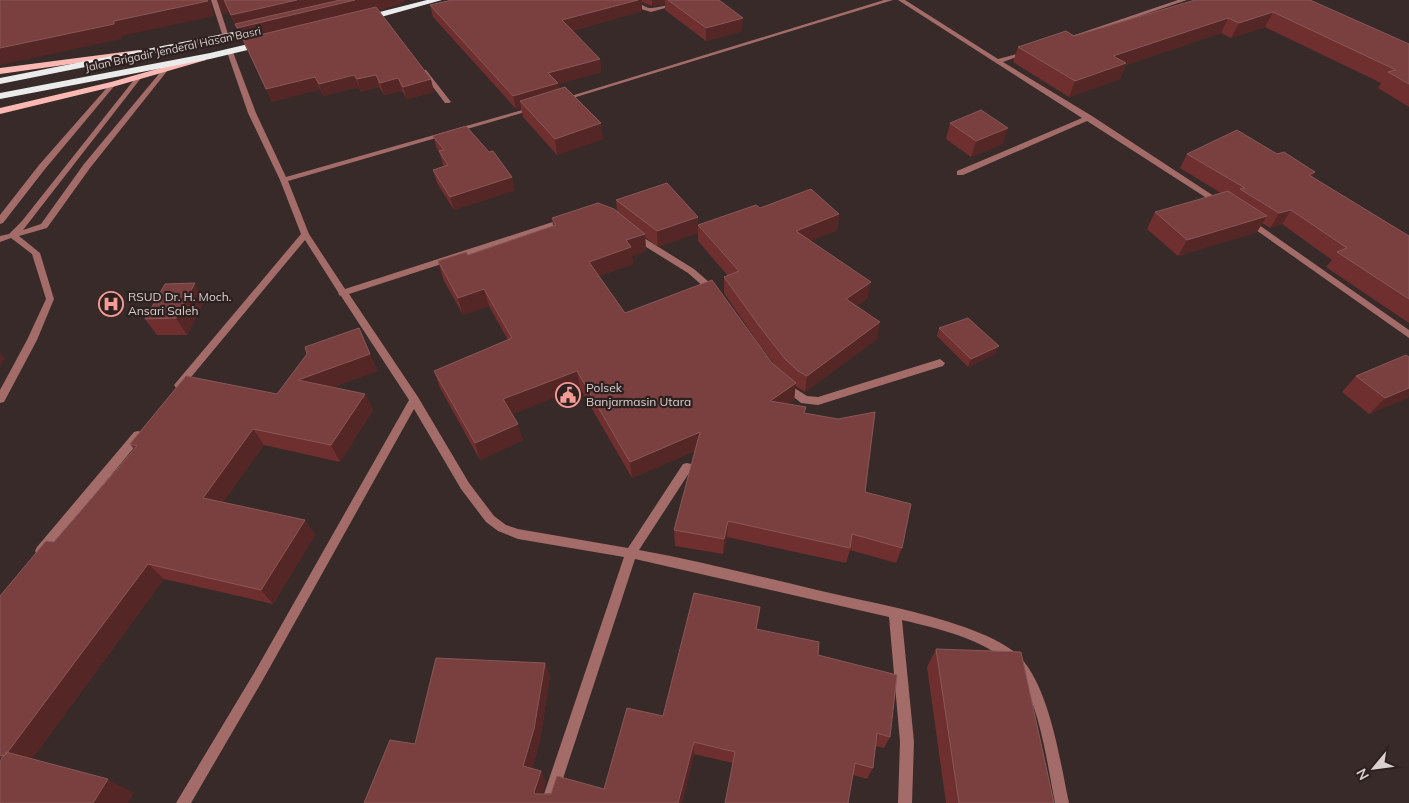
<svg xmlns="http://www.w3.org/2000/svg" width="1409" height="803" font-family="Mulish,sans-serif">
<style>
.lines{fill:none;stroke-linecap:round;stroke-linejoin:round}
.lane{fill:#a36c68;fill-rule:evenodd}
.street{fill:#a36c68;fill-rule:evenodd}
.primary{fill:#fcb8b3;fill-rule:evenodd}
.highway{fill:#ebebeb;fill-rule:evenodd}
.wall{fill:#6f2f2f}
.shaded-wall{fill:#542625}
.building{fill:#7a4040;stroke:#895757}
.labels{text-anchor:middle;stroke-width:4.5;stroke-linejoin:round;paint-order:stroke}
.far-street-label{font-size:11px;fill:#d9d0cf;stroke:#2d201f}
.poi-label{font-size:12px;fill:#d9d0cf;stroke:#2d201f;text-anchor:start}
</style>
<rect width="100%" height="100%" fill="#372a29"/>
<g class="lines">
<path class="lane" d="M630,0C639,0 644,9 652,8C666,7 679,0 693,0L651,12L641,9Z
M163,69L168,70L90,168L47,228L19,236L40,253L54,299L37,340L4,402L0,403V390L27,340L46,299L32,254L11,238L0,242V236L9,234L22,221L137,76H141V78L23,230L41,224L84,164Z
M111,83L116,84L45,169L3,223L0,224V215L39,165Z"/>
<path class="street" d="M211,0H217L229,37L228,38L223,37Z
M884,0H893L563,101L558,100Z
M898,0H905L998,59L1028,51V53L1003,62L1092,116L1226,204L1222,206H1219L1087,121L963,175H957V171L1082,118Z
M1178,0H1187L1068,40L1063,39Z
M230,50L233,52L256,113L286,177L533,107L539,108L288,181L309,234L345,289L562,219H568L569,221L568,223L349,294L418,397L469,483L494,516L506,525L518,529L628,548L683,464L687,463L691,464L692,467L691,470L639,550C699,561 758,576 817,590C867,602 918,610 967,628C985,635 1006,643 1020,657C1050,689 1060,761 1069,803H1055C1047,764 1039,694 1011,665C985,639 936,628 902,620L914,742L912,803H898L900,742L889,617L635,559L555,803H541L624,557L518,539L498,531L486,522L461,489L414,409L265,676L191,803H176L257,668L409,400L341,296L339,295L338,292L305,240L182,388H176L174,385L301,234L280,180L248,113L227,52Z
M422,70H426L451,102L449,103H445L421,71Z
M1249,218L1409,330V338L1246,223V219Z
M636,233L694,269L718,290L719,292L718,294H712L688,273L638,242L632,236Z
M940,359L945,363L943,366L818,405L801,403L780,386L785,382L807,396L818,397Z
M138,431L142,432L143,435L142,438L45,555L41,556L37,555L35,551L37,547L134,432Z"/>
<path class="primary" d="M139,50L143,52L142,54L0,74V68Z
M203,56H206V60L116,86L0,114V108L111,82Z"/>
<path class="highway" d="M427,0H442L363,22L358,19L360,17Z
M258,27L261,28V32L0,84V78Z
M266,40L269,41V45L210,59L0,99V93L210,53Z"/>
</g>
<path class="wall" d="M217,0L401,4L378,10L434,92L407,99L402,91L384,95L379,87L361,92L359,87L323,96L320,89L272,102L229,12L223,14Z
M452,0H719L742,31L706,41L665,10V4L652,6L642,2V11L572,31L600,59L601,72L558,84L559,89L603,139L557,155L523,117L521,108L516,109L433,17L430,5Z
M1310,0L1409,44V107L1378,88L1381,83L1265,27L1231,38L1221,33L1126,65L1120,79L1069,97L1013,62L1018,47L1074,36Z
M950,123L1003,144L971,157L946,139Z
M433,136L515,190L454,210L437,183L433,170L444,167L439,152L437,149Z
M1187,154H1277L1315,172L1312,177L1409,236V323L1326,267L1332,260L1282,224L1270,228L1262,223L1257,232L1178,256L1147,229L1155,212L1221,193L1180,168Z
M616,200L698,233L658,247L645,237L646,251L632,256L633,264L599,276L625,313L772,363L777,368L759,344L724,293V277L728,276L698,241V225L760,208L839,214L837,230L810,241L868,298L856,306L877,339L805,392L795,386L794,400L788,404L805,413L865,492L902,548L896,563L850,550L846,563L727,537L723,554L675,546L674,530L695,451L632,478L580,388L512,414L523,440L480,460L440,388L434,371L508,340L489,306L463,315L443,279L438,261L468,255L553,226L552,218L617,211Z
M205,300L187,335H157L145,319Z
M359,328L377,371L333,387L365,394L373,410L340,462L264,445L223,502L305,520L315,535L273,604L164,579L32,759L134,793L0,758V596L54,542L134,449L130,444L277,394Z
M939,328L995,354L968,367L937,336Z
M1356,376L1409,397L1369,414L1342,392Z
M760,607L757,629L818,655L890,737L884,748L875,746L873,768L867,779L853,775L733,763L694,754L682,803H364L415,744L545,663L550,676L540,741L532,769L541,771L546,782L542,794L604,789L663,716Z
M936,649L1054,803H946L927,667Z"/>
<path class="shaded-wall" d="M207,0H210L214,16L122,36V39L0,65V48L114,21Z
M217,0H224L229,12L223,14Z
M297,0H407L401,4L244,43L231,15Z
M638,0H642V11L564,33L562,20Z
M652,0H665V4L652,6Z
M1273,12L1265,27L1231,38L1239,23Z
M743,18L742,31L706,41V28Z
M1228,18L1221,33L1126,65L1120,79L1069,97L1075,81L1113,56Z
M600,59L601,72L558,84L560,96L520,101L521,108L516,109L513,96L548,73Z
M354,75L359,87L323,96L319,84Z
M376,75L379,87L361,92L357,79Z
M315,77L320,89L272,102L266,89Z
M398,78L402,91L384,95L380,83Z
M431,79L434,92L407,99L403,87Z
M601,123L603,139L557,155L555,139Z
M1008,128L1003,144L971,157L976,141Z
M1315,172L1306,187L1309,175Z
M512,177L515,190L454,210L450,197Z
M1291,210L1282,224L1270,228L1279,213Z
M839,214L837,230L794,248L796,231Z
M1267,216L1257,232L1178,256L1187,240Z
M698,217V233L658,247L657,231Z
M645,234L646,251L632,256L633,264L591,279L589,262L626,240Z
M871,282L868,298L843,315L846,299Z
M195,283L205,300L187,335L176,318Z
M484,289L489,306L463,315L458,298Z
M880,322L877,339L805,392L807,376Z
M359,328L377,371L307,397L298,380Z
M999,346L995,354L968,367L971,359Z
M0,353L5,358L0,366Z
M577,371L580,388L508,416L503,399Z
M796,383L794,400L769,418L770,401Z
M1409,388V397L1369,414L1385,398Z
M365,394L373,410L340,462L331,445Z
M518,424L523,440L480,460L475,443Z
M253,429L264,445L216,513L203,498Z
M700,432V449L632,478L630,462Z
M305,520L315,535L273,604L261,590Z
M728,521L727,537L723,554L724,539Z
M148,564L164,579L26,767L4,756Z
M760,607L759,621L754,643L756,629Z
M545,663L550,676L540,741L529,778L523,766Z
M694,742V754L682,803H678Z
M541,771L546,782L539,802L534,792Z
M108,779L134,793L128,803H93Z"/>
<path class="building" d="M0,0H207L208,1L114,21V24L0,48Z
M224,0H297L231,15Z
M340,0H355L237,28L235,24Z
M452,0H638L562,20L600,59L548,73L558,83L513,96L430,5Z
M668,0H719L743,18L706,28Z
M1195,0H1310L1409,44V84L1388,72L1396,70L1273,12L1239,23L1228,18L1113,56L1126,63L1075,81L1018,47L1066,31L1074,36Z
M376,7L431,79L403,87L398,78L380,83L376,75L357,79L354,75L319,84L315,77L266,89L243,39Z
M565,87L601,123L555,139L520,101Z
M981,110L1008,128L976,141L950,123Z
M466,126L489,152L493,151L512,177L450,197L433,170L448,165L439,151L444,150L433,136Z
M1237,130L1277,154L1284,152L1315,172L1309,175L1409,236V299L1337,252L1347,248L1291,210L1279,213L1240,189L1245,188L1187,154Z
M667,183L698,217L657,231L616,200Z
M811,189L839,214L796,231L871,282L846,299L880,322L807,376L798,371L785,359L760,327L724,277L739,271L698,225L756,205L760,208Z
M1228,191L1267,216L1187,240L1155,212Z
M598,203L614,209L645,234L626,240L631,247L589,262L625,313L712,280L772,363L796,383L770,401L806,407L804,413L838,419L875,412L865,492L911,504L902,548L852,534L850,548L728,521L724,539L674,530L700,432L630,462L577,371L503,399L518,424L475,443L434,371L512,338L484,289L458,298L438,261L466,252L468,255L556,225L552,218Z
M195,283L176,318L145,319L165,284Z
M968,318L999,346L971,359L939,328Z
M359,328L370,354L298,380L365,394L331,445L253,429L203,498L305,520L261,590L148,564L7,753L4,756L0,755V596L46,541L54,542L137,446L130,444L186,376L277,394L307,354L305,347Z
M1406,355L1409,357V388L1385,398L1356,376Z
M694,593L760,607L756,629L819,642L818,655L897,675L890,737L877,733L873,768L855,763L848,803H725L735,752L694,742L678,803H364L390,740L415,744L436,658L545,663L534,729L523,766L541,771L534,792L535,794H551L557,776L604,789L627,708L663,716Z
M936,649L1021,652L1054,803H959Z
M6,752L108,779L93,803H0V761Z"/>
<defs>
<symbol id="hospital-ring" viewBox="-11 -11 22 22"><circle r="9.5" fill="#2d201f" stroke="#f59b96" stroke-width="1.5"/><path d="M-5-5h3v3.5h4V-5h3V5h-3V1.5h-4V5h-3Z" fill="#f59b96"/></symbol>
<symbol id="civic-ring" viewBox="-11 -11 22 22"><circle r="9.5" fill="#2d201f" stroke="#f59b96" stroke-width="1.5"/><path d="M-.6-6.5H3V-4.5H.6V-3L4-1V1h2V6H-6V1h2V-1L-.6-3ZM-1.2 2.5V6h2.4V2.5Z" fill="#f59b96"/></symbol>
</defs>
<g fill-rule="evenodd">
<use href="#hospital-ring" x="97" y="290" width="28" height="28"/>
<use href="#civic-ring" x="554" y="381" width="28" height="28"/>
</g>
<g class="labels">
<g class="far-street-label">
<text transform="translate(173 49) rotate(-12)" y="4">Jalan Brigadir Jenderal Hasan Basri</text>
</g>
<g class="poi-label">
<text x="128" y="301">RSUD Dr. H. Moch.<tspan x="128" dy="14">Ansari Saleh</tspan></text>
<text x="586" y="392">Polsek<tspan x="586" dy="14">Banjarmasin Utara</tspan></text>
</g>
</g>
<g transform="translate(1374 768) rotate(241)" stroke="#2d201f" stroke-width="4" paint-order="stroke">
<path d="M0-4L9 19L0 12L-9 19Z" fill="#d9d0cf"/>
<text y="-8" font-size="14" font-weight="bold" text-anchor="middle" fill="#d9d0cf">N</text>
</g>
</svg>
